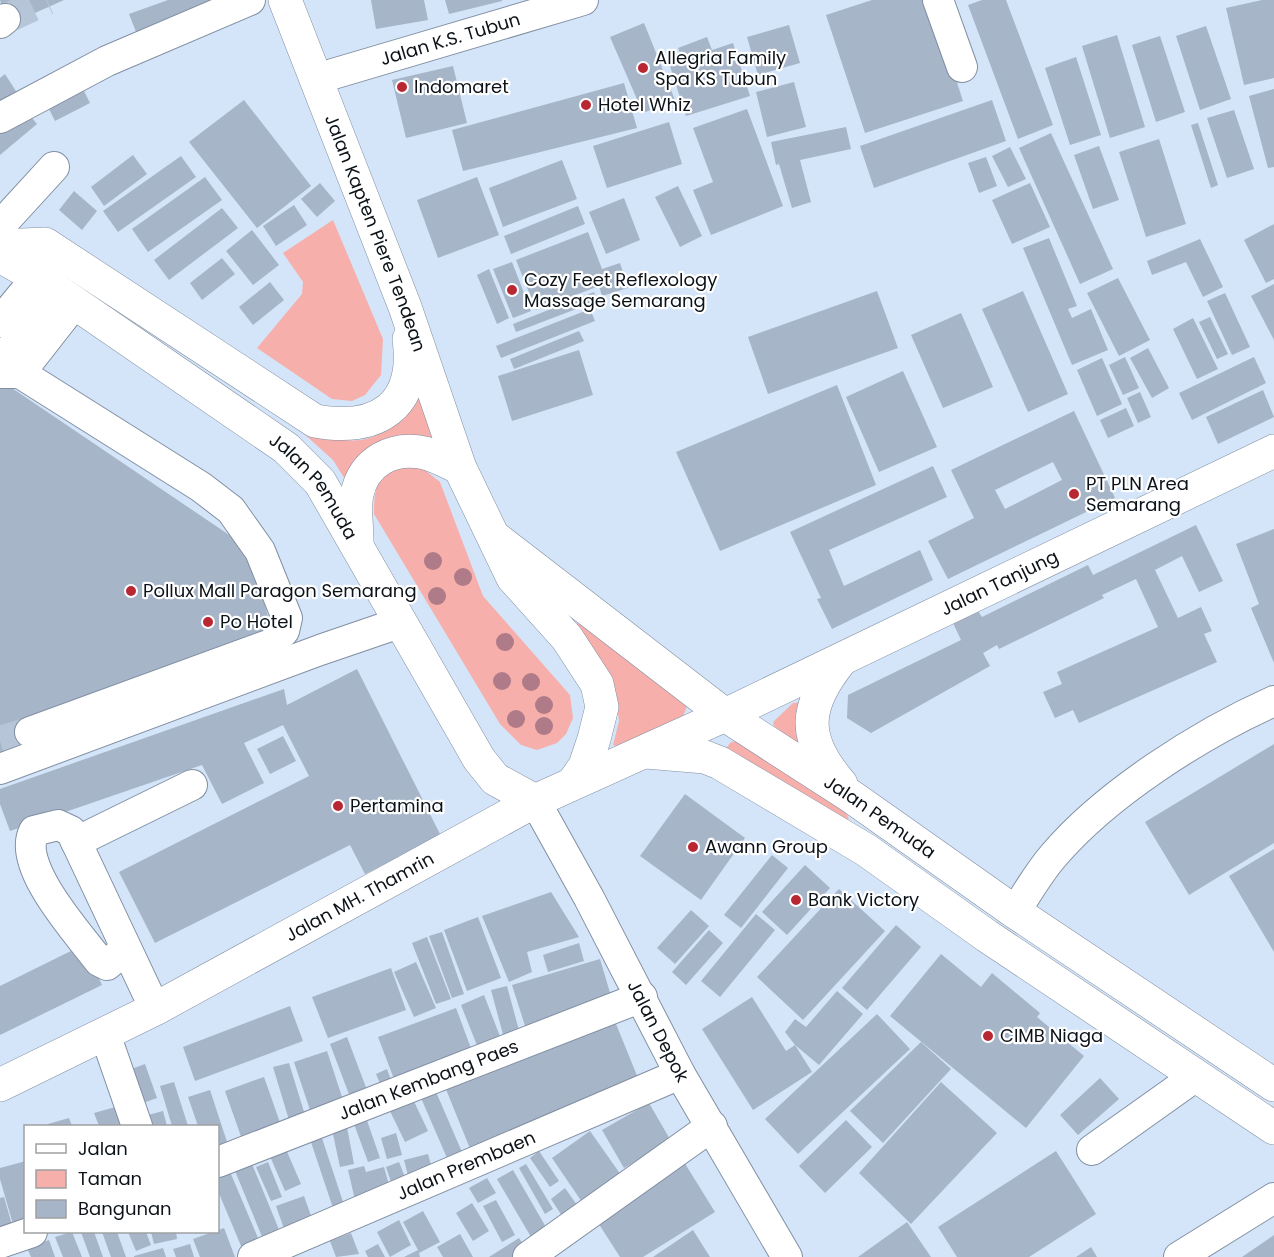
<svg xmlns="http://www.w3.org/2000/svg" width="1274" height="1257" font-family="Poppins,sans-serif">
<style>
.green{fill:#f6afab}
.building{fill:#a6b5c8;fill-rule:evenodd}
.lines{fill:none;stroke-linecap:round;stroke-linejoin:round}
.minor-tunnel{stroke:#b6c5d7;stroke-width:30;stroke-dasharray:30 15;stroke-linecap:butt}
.minor-casing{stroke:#818fa2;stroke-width:32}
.major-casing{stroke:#818fa2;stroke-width:34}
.minor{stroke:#fff;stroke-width:30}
.major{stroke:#fff;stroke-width:33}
.tree{fill:#b07b88}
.poi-dot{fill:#b82732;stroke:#fff;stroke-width:2}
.labels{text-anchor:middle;stroke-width:4.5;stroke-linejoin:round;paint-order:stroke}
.street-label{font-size:18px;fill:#0c1218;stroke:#fff}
.poi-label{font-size:18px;fill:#0c1218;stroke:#fff;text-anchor:start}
</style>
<rect width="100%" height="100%" fill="#d4e5f9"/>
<path class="green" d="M333,220L383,339L381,375L365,395L352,401L332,399L257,348L302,294L303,282L283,253Z
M419,391L437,447L348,484L333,460L302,432L305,428C330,440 365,449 389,427C400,417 409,403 419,391Z
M404,467H421L440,482L483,596L570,695L573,718L566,734L557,743L537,750L521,745L500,724L374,514C374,487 377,475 404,467Z
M580,621L687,706L683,717L619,747L613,745L619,721L616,697L576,626Z
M800,702L805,744L796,743L774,726L773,722L793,703Z
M741,741L846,813L849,819L846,821L724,751L731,742Z"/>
<path class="building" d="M0,0H64L8,25Z
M168,0H220L138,37L129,14Z
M371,0H424L428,20L376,29Z
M445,0H502V1L449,14Z
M872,0H930L963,101L865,133L826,15Z
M982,0H1006L1053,125L1018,139L968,5Z
M1262,0H1274V78L1244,85L1226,8Z
M644,23L675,100L643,113L610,37Z
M789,25L800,63L758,75L747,37Z
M1206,26L1231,99L1200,110L1176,36Z
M1117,35L1145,127L1110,138L1082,46Z
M1160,36L1185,112L1156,122L1132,45Z
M707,37L712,50L733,43L750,96L686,116L669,63L682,59L678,48Z
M1076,57L1101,135L1070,145L1045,68Z
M453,66L467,123L406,138L392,80Z
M5,74L21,99L0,113V78Z
M78,79L90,103L55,121L43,97Z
M794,82L806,127L767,137L756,92Z
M624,83L637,128L463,171L452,130Z
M1274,89V167L1268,168L1249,96Z
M244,100L311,186L257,228L189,142Z
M992,100L1006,141L874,188L860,146Z
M24,108L37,124L0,155V129Z
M747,109L783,206L711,235L693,190L713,182L693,128Z
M1234,110L1254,169L1227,178L1207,118Z
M669,122L682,164L607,188L593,146Z
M1198,123L1218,185L1211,188L1191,125Z
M846,127L851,149L800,160L811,202L792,208L779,164L776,165L771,142Z
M1051,133L1113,269L1080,284L1019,148Z
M1159,139L1186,224L1146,237L1119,152Z
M1099,146L1119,200L1093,209L1074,155Z
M1010,147L1026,179L1008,187L992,156Z
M133,155L147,174L104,206L91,187Z
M181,156L196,177L118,232L103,211Z
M986,157L997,186L979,193L968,163Z
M562,160L577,199L503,227L489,188Z
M205,177L222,200L148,252L132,229Z
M477,177L499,235L438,258L417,200Z
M320,183L335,201L317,217L301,199Z
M1030,183L1050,227L1012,244L992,200Z
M678,186L702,236L680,247L655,197Z
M74,191L97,211L82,230L59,210Z
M624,198L640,240L606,254L589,212Z
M294,205L307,225L276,246L263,226Z
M578,206L585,224L511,254L504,236Z
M222,208L238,228L169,280L154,260Z
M1274,224V279L1266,283L1244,240Z
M252,230L279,265L253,285L226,251Z
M588,232L602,269L620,263L628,288L602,296L599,286L536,310L516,260Z
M1049,238L1077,306L1068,309L1072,318L1091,309L1108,350L1072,365L1023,248Z
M1200,239L1223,287L1203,297L1186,262L1152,275L1147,261Z
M222,258L235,274L202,300L190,283Z
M512,262L531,311L513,318L493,269Z
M489,269L509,318L497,324L477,275Z
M1118,278L1150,340L1119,356L1087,293Z
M270,282L284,300L253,325L239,307Z
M1274,284V340L1251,296Z
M877,291L898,348L768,394L748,337Z
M1023,291L1068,394L1028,412L982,309Z
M594,292L597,301L516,332L513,324Z
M1225,293L1250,347L1232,355L1207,301Z
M590,309L595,321L501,358L496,346Z
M961,313L993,387L943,408L911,335Z
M1210,317L1228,354L1217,359L1199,322Z
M1193,318L1218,369L1197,379L1173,329Z
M579,331L584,341L514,369L510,359Z
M1148,348L1169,388L1152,398L1130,358Z
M579,350L593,395L512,421L498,376Z
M1125,357L1139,388L1123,395L1109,365Z
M1254,357L1266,383L1192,420L1179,393Z
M1102,358L1122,404L1097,416L1077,370Z
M903,371L937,447L879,472L846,397Z
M0,380L250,549L272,632L0,763Z
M837,385L876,485L720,551L676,452Z
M1263,390L1274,417L1218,444L1206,417Z
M1140,392L1151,417L1138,423L1127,398Z
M1126,408L1134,426L1108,438L1100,420Z
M1074,411L1115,498L948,579L928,541L974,518L951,470ZM1053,462L1062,480L1005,509L995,490Z
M933,466L947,497L829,550L844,586L920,550L933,580L832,629L817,599L821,598L790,532Z
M1196,525L1223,581L1199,592L1182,556L1155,570L1178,618L1201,607L1212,631L1204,634L1217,662L1079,723L1073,710L1055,718L1043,692L1062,684L1057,672L1158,627L1136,579L1102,595L1104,598L999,649L997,645L983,653L990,666L871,733L847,718L848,695L961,640L953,623L978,611L982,617L1088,565L1093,575Z
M1274,529V663L1251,608L1259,604L1236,544Z
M357,669L441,836L365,874L350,845L155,943L119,872L309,776L283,725L244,743L264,783L222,804L202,765L10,831L0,804V789L284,689L287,705Z
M283,736L296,761L270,774L257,749Z
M1274,744V843L1189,895L1145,822Z
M685,794L745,838L701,900L640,856Z
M1274,849V952L1229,876Z
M772,855L788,868L741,928L724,915Z
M805,865L830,888L787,935L762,912Z
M839,889L885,931L803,1020L757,977Z
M551,892L579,937L527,952L532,972L509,982L482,916Z
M691,910L709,926L675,964L657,948Z
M756,914L775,930L720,997L701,981Z
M478,917L501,978L467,991L444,930Z
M896,925L921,947L867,1010L842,988Z
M709,930L723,943L686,985L672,972Z
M442,932L464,994L452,998L429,936Z
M427,937L451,999L436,1004L412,943Z
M579,943L584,961L548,972L543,955Z
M83,945L102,985L0,1035V986Z
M941,954L981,987L992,973L1040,1013L1037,1017L1084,1056L1026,1128L890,1016Z
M600,959L613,1003L526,1029L512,985Z
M416,962L436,1008L414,1017L394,972Z
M391,968L406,1010L328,1038L312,997Z
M507,986L520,1034L504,1038L491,990Z
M837,991L863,1014L819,1065L795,1045L812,1072L753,1110L702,1029L752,997L786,1051L795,1045L785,1032L795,1019L806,1027Z
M484,995L501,1039L478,1048L461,1005Z
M290,1006L303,1041L195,1081L183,1047Z
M456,1008L472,1051L394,1079L378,1037Z
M612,1014L640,1083L471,1151L443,1082Z
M877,1014L910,1049L798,1154L765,1119Z
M347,1037L367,1090L350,1097L330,1044Z
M921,1042L951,1069L883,1143L850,1111Z
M327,1051L343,1100L310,1110L294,1062Z
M289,1063L305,1115L289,1120L273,1067Z
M145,1064L157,1098L135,1106L123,1072Z
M387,1069L392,1083L382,1088L376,1074Z
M264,1077L283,1131L244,1145L225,1091Z
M1100,1078L1119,1099L1078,1135L1060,1115Z
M174,1082L188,1126H172L160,1086Z
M941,1082L997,1133L911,1224L859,1173Z
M433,1085L462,1152L447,1158L418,1091Z
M210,1090L231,1154L218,1159V1126H198L188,1097Z
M411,1095L428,1131L405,1142L388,1107Z
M649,1103L671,1141L624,1168L602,1130Z
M126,1104L133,1126H99L94,1113Z
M363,1109L380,1158L368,1162L350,1113Z
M163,1111L167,1126H144L141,1117Z
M345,1117L354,1164L340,1167L330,1120Z
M69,1118L72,1126H49L48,1124Z
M846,1120L872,1147L825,1193L799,1166Z
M319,1129L344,1205L333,1208L308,1133Z
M590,1131L621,1175L582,1202L552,1158Z
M396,1133L402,1155L387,1159L381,1138Z
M285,1147L301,1184L285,1191L269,1154Z
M539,1151L559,1181L550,1187L530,1158Z
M1056,1151L1096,1214L1029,1257H957L938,1227Z
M428,1154L434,1176L410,1183L404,1160Z
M250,1159L282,1237L265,1244L233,1166Z
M26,1161V1227L15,1231L0,1179V1168Z
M268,1162L282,1197L271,1201L256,1167Z
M399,1162L406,1180L392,1185L386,1167Z
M684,1162L715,1212L643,1257H620L595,1218Z
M526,1164L553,1209L545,1214L519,1168Z
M364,1166L366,1172L384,1167L389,1185L370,1190L372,1196L355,1200L348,1170Z
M228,1167L261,1245L244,1253L218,1191V1172Z
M513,1170L547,1229L531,1237L497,1179Z
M487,1178L496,1193L478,1203L469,1188Z
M565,1188L577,1205L562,1216L551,1199Z
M304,1196L314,1224L286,1234L276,1206Z
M4,1197L15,1235L0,1239V1198Z
M496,1200L515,1235L502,1242L483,1206Z
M472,1203L489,1231L473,1241L456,1213Z
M423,1211L440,1242L419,1253L420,1257H404L418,1250L403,1222Z
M399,1220L411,1245L390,1257L377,1232Z
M907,1222L931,1257H858Z
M224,1228L235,1257H200L193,1239Z
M693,1230L710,1257H653Z
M72,1232L82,1257H63L55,1237Z
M81,1232H94L103,1257H90Z
M102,1232H117L126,1257H111Z
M128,1232H146L151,1245L136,1251Z
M151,1232H176L177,1239L154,1244Z
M351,1233L359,1254L336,1257L330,1241Z
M460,1234L473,1257H443L437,1247Z
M1274,1235V1257H1242Z
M519,1238L526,1249L513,1257H489Z
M49,1240L55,1257H31L27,1248Z
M190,1244L194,1257H176L173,1249Z
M378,1244L385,1257H368L365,1251Z
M1091,1247L1097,1257H1076Z
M163,1248L166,1257H134V1256Z"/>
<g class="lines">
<path class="minor-tunnel" d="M5,19L47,0
M0,741L30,732"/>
<defs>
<g id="minor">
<path d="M938,0L962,67"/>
<path d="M0,23L5,19"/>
<path id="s1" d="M316,79L583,0"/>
<path d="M0,118L107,61L250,0"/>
<path d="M0,226L54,167"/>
<path d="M0,322L37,277"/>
<path d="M0,364L54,289"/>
<path d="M0,373H20L201,487L231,510L260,551L287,618L284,631L271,644L30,732"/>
<path d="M20,373L74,304"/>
<path d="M0,769L320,650L399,623"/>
<path id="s2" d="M535,801L589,898L680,1074L787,1257"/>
<path d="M76,842L192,785"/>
<path d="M1015,912C1027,893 1039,872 1054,855C1106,794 1200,734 1274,701"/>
<path d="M126,948L107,965L99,961C78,933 16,866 34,831L58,825L71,831L155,1009"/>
<path d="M105,1034L137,1126"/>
<path d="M1092,1150L1196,1076"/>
<path id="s3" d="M218,1162L642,997"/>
<path d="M0,1243L32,1232"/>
<path id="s4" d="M253,1257L680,1074"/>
<path d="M528,1257L712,1126"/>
<path d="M1179,1257L1274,1198"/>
</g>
<g id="major">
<path id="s5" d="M285,0L405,307L460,468L513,578L567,638L597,684L602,707L594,739L585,766L573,783"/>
<path d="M0,246L45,244L315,421C377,432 418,407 409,339"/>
<path id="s6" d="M0,256L37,277L286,448L320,482L479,759L495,779L535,801"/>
<path id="s7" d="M494,537L725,715L852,797L1015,912L1274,1085"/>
<path d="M357,541C357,526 354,508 357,494C364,461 393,446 425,453C437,456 449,463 460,468"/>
<path d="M646,752L705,757L720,763L866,850L987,936L1274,1128"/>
<path d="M841,784C801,738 804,706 841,660"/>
<path id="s8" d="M0,1085L155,1009L535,801L725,715L1274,451"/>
</g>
</defs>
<use href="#minor" class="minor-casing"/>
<use href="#major" class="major-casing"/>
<use href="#minor" class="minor"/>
<use href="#major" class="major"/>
</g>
<g class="tree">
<circle cx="433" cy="561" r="9"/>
<circle cx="463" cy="577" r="9"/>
<circle cx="437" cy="596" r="9"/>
<circle cx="505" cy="642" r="9"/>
<circle cx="502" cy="681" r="9"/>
<circle cx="531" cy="682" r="9"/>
<circle cx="544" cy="705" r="9"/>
<circle cx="516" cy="719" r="9"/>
<circle cx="544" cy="726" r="9"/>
</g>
<g class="poi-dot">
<circle cx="643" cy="68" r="6"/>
<circle cx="402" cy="87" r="6"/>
<circle cx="586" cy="105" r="6"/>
<circle cx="512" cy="290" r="6"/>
<circle cx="1074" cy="494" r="6"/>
<circle cx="131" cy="591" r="6"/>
<circle cx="208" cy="622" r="6"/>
<circle cx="338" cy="806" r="6"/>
<circle cx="693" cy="847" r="6"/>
<circle cx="796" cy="900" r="6"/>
<circle cx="988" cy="1036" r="6"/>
</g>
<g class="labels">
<g class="street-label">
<text dy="6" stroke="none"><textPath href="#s1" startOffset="140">Jalan K.S. Tubun</textPath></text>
<text dy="6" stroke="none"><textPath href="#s5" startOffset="250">Jalan Kapten Piere Tendean</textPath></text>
<text dy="6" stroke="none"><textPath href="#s6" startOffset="392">Jalan Pemuda</textPath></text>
<text dy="6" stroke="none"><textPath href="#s8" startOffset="1119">Jalan Tanjung</textPath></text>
<text dy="6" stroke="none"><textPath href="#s7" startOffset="477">Jalan Pemuda</textPath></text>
<text dy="6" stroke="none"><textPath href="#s8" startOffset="406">Jalan MH. Thamrin</textPath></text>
<text dy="6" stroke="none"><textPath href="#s2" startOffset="261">Jalan Depok</textPath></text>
<text dy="6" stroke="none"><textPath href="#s3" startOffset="226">Jalan Kembang Paes</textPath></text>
<text dy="6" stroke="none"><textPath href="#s4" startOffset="232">Jalan Prembaen</textPath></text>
</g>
<g class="poi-label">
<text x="655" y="64">Allegria Family<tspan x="655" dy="21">Spa KS Tubun</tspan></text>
<text x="414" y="93">Indomaret</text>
<text x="598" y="111">Hotel Whiz</text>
<text x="524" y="286">Cozy Feet Reflexology<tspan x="524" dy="21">Massage Semarang</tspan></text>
<text x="1086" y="490">PT PLN Area<tspan x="1086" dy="21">Semarang</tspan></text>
<text x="143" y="597">Pollux Mall Paragon Semarang</text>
<text x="220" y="628">Po Hotel</text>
<text x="350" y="812">Pertamina</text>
<text x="705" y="853">Awann Group</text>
<text x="808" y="906">Bank Victory</text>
<text x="1000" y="1042">CIMB Niaga</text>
</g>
</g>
<rect x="24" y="1125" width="195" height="108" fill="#ffffff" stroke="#9ea0a3" stroke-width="1.5"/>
<rect x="36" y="1144" width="30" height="9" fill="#ffffff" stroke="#9ea0a3" stroke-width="1.5"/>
<text x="78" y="1155" font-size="18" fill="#0c1218">Jalan</text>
<rect x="36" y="1170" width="30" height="18" fill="#f6afab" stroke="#9ea0a3" stroke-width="1.5"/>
<text x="78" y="1185" font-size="18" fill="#0c1218">Taman</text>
<rect x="36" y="1200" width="30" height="18" fill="#a6b5c8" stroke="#9ea0a3" stroke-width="1.5"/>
<text x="78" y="1215" font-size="18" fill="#0c1218">Bangunan</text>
</svg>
